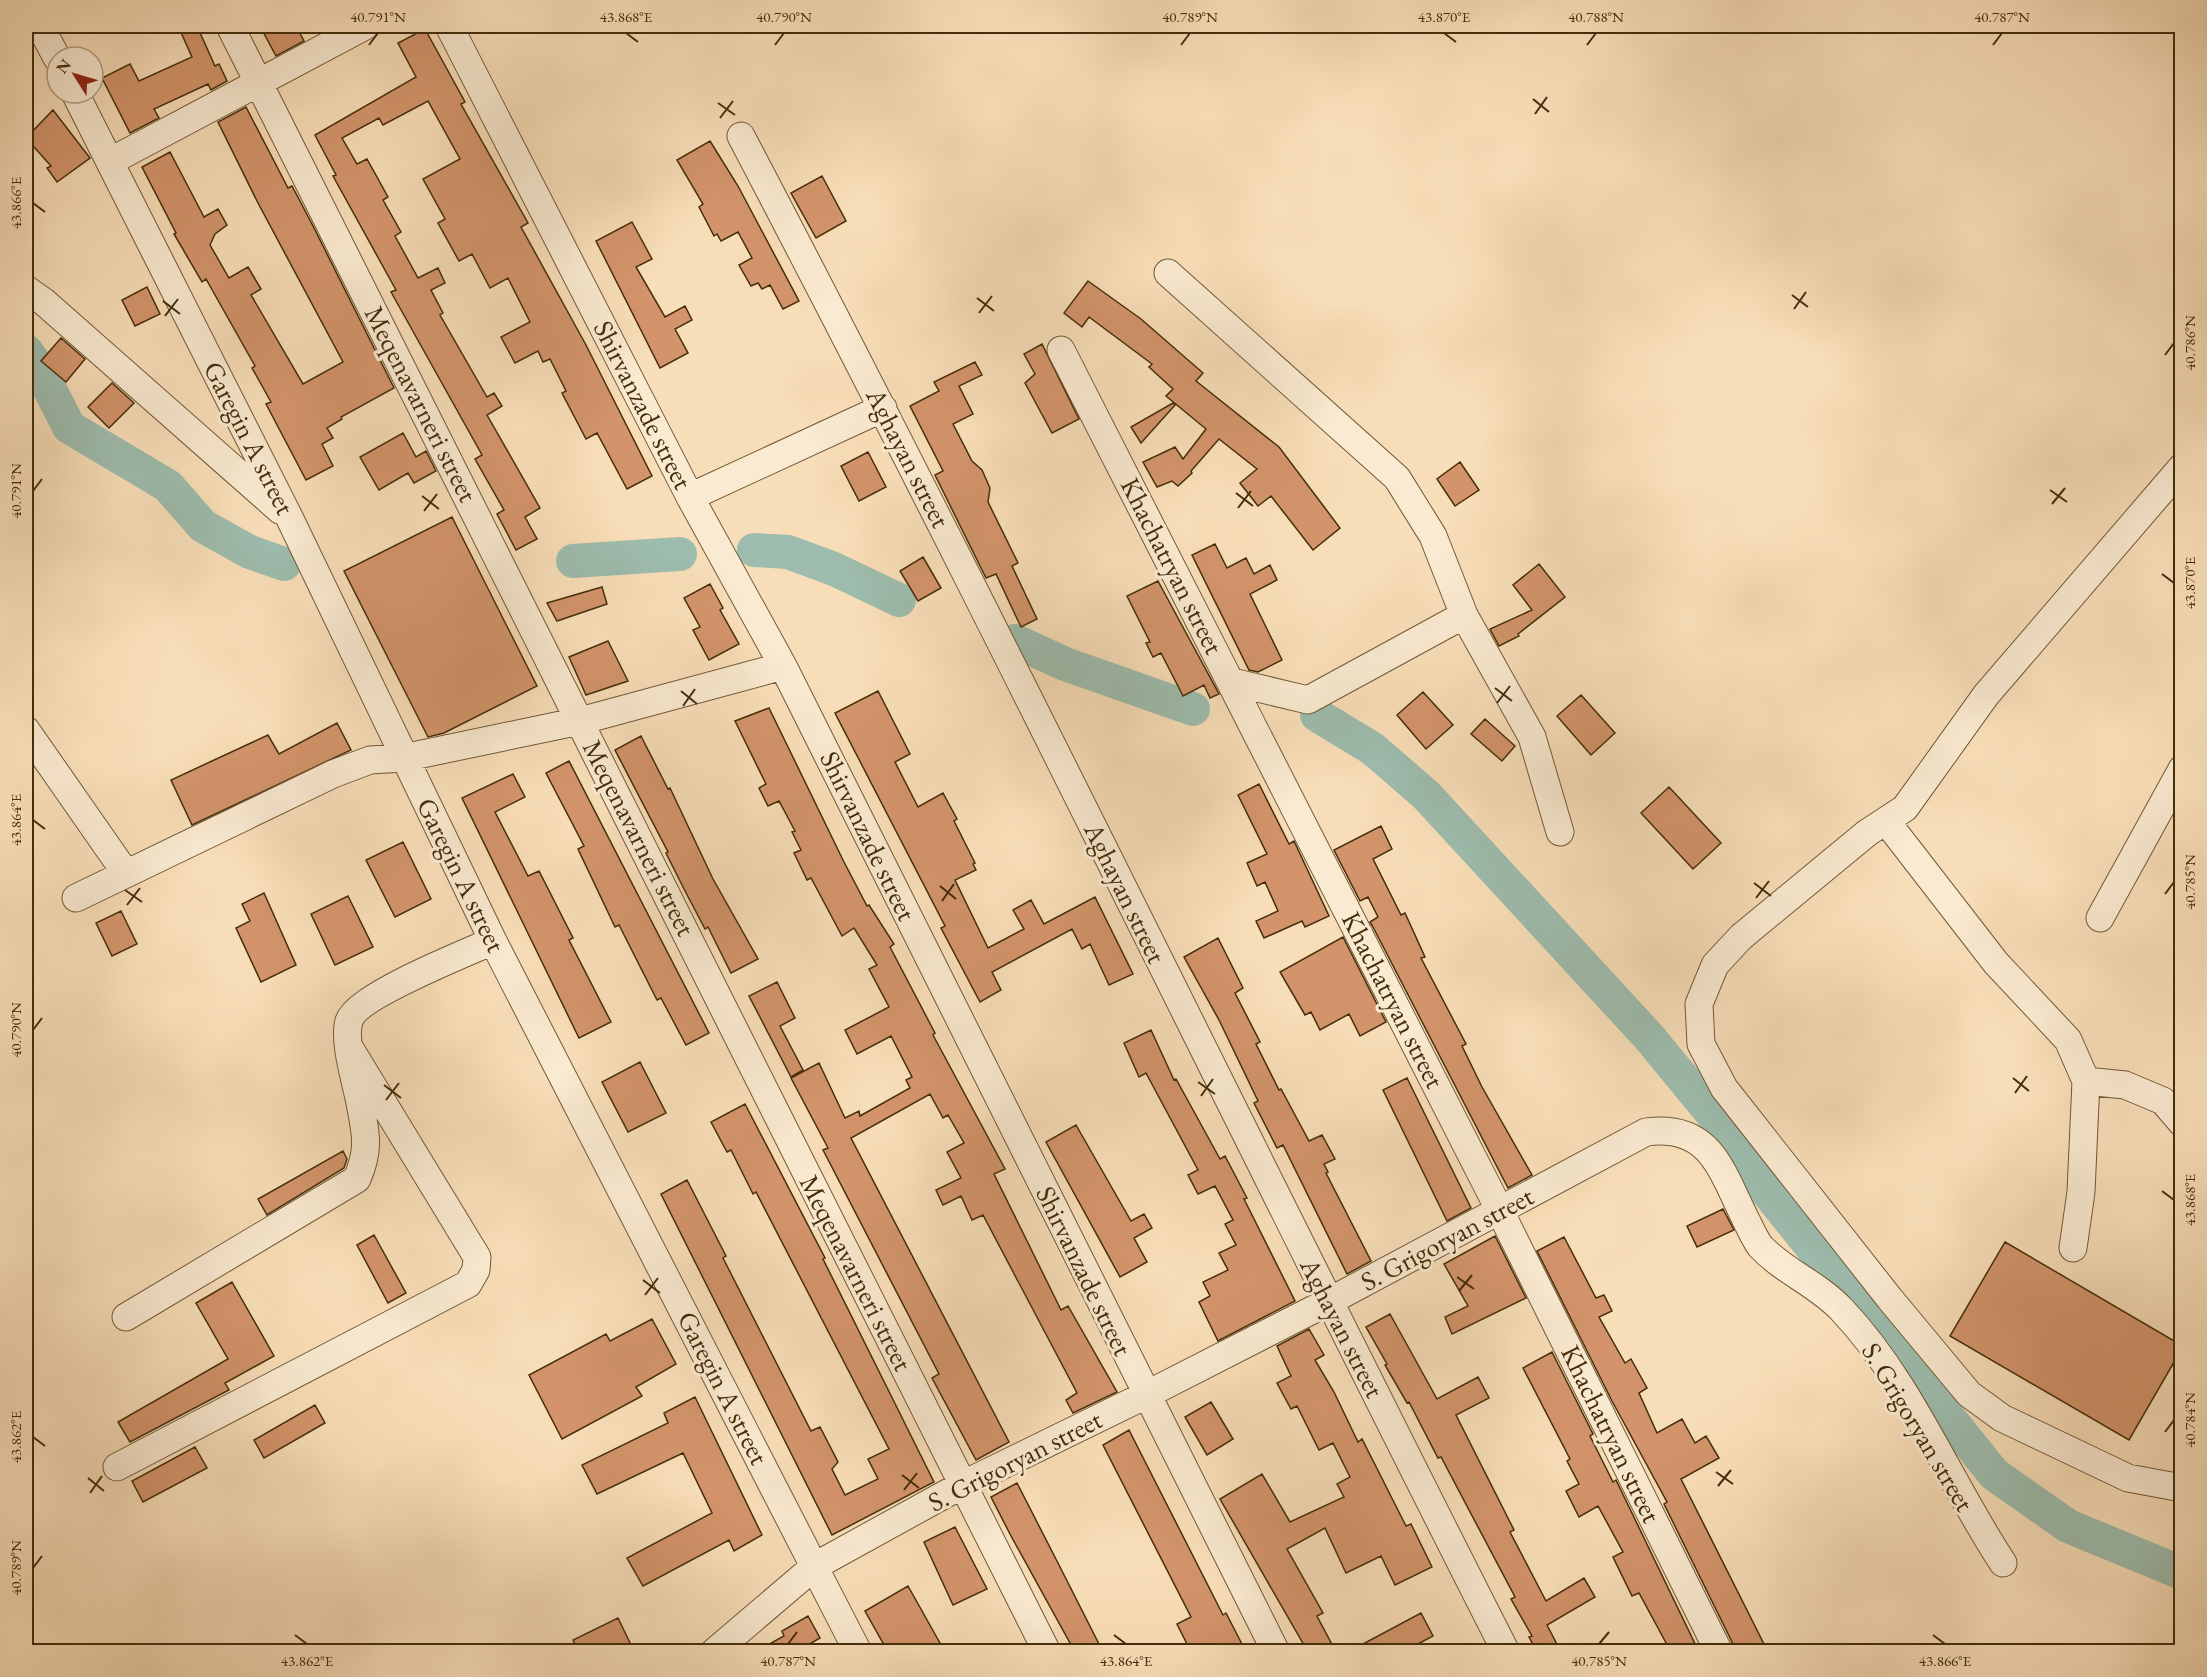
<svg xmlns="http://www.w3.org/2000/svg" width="2207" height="1677" font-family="'EB Garamond',serif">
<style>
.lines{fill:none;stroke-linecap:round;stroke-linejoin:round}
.river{stroke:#9dbcad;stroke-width:34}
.building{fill:#d3946b;stroke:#442d0a;stroke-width:1.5}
.minor-casing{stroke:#715936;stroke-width:29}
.minor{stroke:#faead1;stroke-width:27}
.ticks{fill:none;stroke:#442d0a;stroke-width:2}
.labels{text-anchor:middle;stroke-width:6;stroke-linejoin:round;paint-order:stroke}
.street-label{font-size:27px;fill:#442d0a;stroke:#faead1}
.neatline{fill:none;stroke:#442d0a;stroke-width:2}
.ticks-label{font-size:15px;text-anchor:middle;fill:#442d0a}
</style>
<rect width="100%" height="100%" fill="#f8deb8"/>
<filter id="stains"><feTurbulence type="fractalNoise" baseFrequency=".00333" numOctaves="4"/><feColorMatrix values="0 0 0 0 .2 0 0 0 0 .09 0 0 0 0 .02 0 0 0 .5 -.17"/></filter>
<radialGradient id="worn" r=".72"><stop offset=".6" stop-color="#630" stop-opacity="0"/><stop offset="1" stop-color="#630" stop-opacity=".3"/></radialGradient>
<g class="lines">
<path class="river" d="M26,351L40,370L69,427L168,486L203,526L250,552L284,564
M754,550L788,552L834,569L899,600
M573,561L680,554
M1015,641L1065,664L1193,709
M1317,715L1373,749L1426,795L1649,1037L1723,1127L1757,1179L1994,1474L2068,1526L2182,1573"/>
</g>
<path class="building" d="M178,26H197L215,66L219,64L227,81L211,90L208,84L154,109L159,118L130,133L102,78L130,64L139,81L192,57Z
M260,26H296L304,41L276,56Z
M425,29L465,102L461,104L528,223L521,227L586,345L652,476L627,489L597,433L586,439L562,393L566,391L550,359L543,362L538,351L515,363L501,337L530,322L508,278L490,288L472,254L459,261L438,223L445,219L423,179L460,159L428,101L383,125L379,118L342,138L357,164L367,159L388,197L383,200L401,232L395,236L418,278L438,268L445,283L431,290L443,313L440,315L487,397L494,393L502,406L487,415L540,508L525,517L537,539L516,550L497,514L504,510L475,459L482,455L391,292L396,290L333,176L336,175L315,135L416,77L398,43Z
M246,107L288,188L292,186L313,226L394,388L341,417L342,419L327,428L333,438L322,444L333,466L306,480L266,404L271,402L252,368L255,366L206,279L202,282L174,234L176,233L142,167L170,152L204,217L218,209L227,225L215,234L210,245L229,278L248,267L261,289L251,295L303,384L343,362L258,203L218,122Z
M53,110L90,158L57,182L47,168L51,166L26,138Z
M710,141L738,186L799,301L783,309L770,285L762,289L758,283L751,286L739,265L752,258L738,232L721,241L717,234L714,236L699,207L703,204L677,160Z
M822,176L846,221L816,238L791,193Z
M632,222L652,259L636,267L665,317L685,306L692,320L675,329L688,353L660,368L596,241Z
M1088,281L1141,319L1203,373L1196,381L1279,447L1340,528L1313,550L1271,496L1258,506L1240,483L1257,469L1219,439L1191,471L1192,473L1178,486L1172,481L1157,487L1143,462L1175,447L1183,459L1206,429L1166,396L1173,389L1149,367L1152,364L1089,317L1082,327L1064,313Z
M147,287L160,314L135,326L122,300Z
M61,338L85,359L66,382L41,361Z
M1042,344L1079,419L1052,433L1025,383L1035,374L1024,354Z
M975,362L982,375L959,386L973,414L953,424L972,461L982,470L990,488L988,502L1018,563L1012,566L1037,619L1021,627L996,574L986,578L935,475L943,471L910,406L939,391L934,382Z
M112,383L134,403L109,428L88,407Z
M1173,403L1175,405L1141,443L1131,427Z
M403,433L416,457L426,451L436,471L414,483L408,473L379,490L360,457Z
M868,452L886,487L859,501L841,466Z
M1460,462L1479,490L1455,506L1437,479Z
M452,517L537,686L444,733L428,737L344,571Z
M1215,544L1227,568L1246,558L1254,574L1270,565L1277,580L1250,594L1282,660L1258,672L1249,670L1192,555Z
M923,557L941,588L918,601L900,571Z
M1539,564L1565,597L1518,634L1519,636L1499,646L1490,629L1532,610L1513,585Z
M1158,581L1219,694L1210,698L1204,685L1183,696L1161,653L1153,657L1146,643L1150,642L1127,596Z
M710,584L723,608L720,610L739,644L709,660L693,630L700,627L684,598Z
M602,587L607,604L557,621L547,603Z
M608,641L628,681L586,695L569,657Z
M878,691L910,754L895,762L918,807L943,793L957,819L954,821L975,863L973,864L976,870L955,880L988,948L1024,929L1013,910L1031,900L1044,924L1095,897L1133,974L1109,985L1090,944L1082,949L1072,929L992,972L1001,990L980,1002L941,928L945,926L835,713Z
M1423,692L1453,725L1426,749L1397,715Z
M1581,695L1615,733L1591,755L1557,716Z
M769,708L844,862L867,906L869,905L894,944L890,947L935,1033L933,1035L1005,1169L994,1174L1061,1310L1068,1306L1117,1392L1073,1413L1066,1400L1077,1393L983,1215L972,1220L961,1196L943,1205L936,1190L961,1178L947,1152L964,1143L948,1115L943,1118L930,1094L851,1138L1009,1442L976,1460L932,1378L939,1374L823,1150L828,1148L791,1078L819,1063L845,1118L859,1111L860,1116L910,1088L906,1080L912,1077L891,1036L857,1054L845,1030L889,1007L869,969L877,965L854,928L842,936L811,878L807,880L794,853L801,850L792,832L795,831L779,801L768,806L759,788L766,784L735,721Z
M1485,719L1515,746L1502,761L1471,734Z
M337,723L351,750L192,825L171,780L268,735L279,754Z
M641,736L668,789L670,788L713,879L758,959L731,973L708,927L705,929L684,889L666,853L668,852L615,750Z
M569,761L709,1033L686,1045L661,998L657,1000L619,925L615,927L578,849L584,846L546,773Z
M513,774L525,797L495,812L528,876L539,871L573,938L569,940L611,1022L579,1038L462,798Z
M1259,784L1289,844L1294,841L1329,916L1305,927L1302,921L1264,938L1256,921L1278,911L1265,882L1257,886L1247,863L1267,854L1238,795Z
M1669,787L1721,843L1693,869L1641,813Z
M1381,826L1392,849L1373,859L1401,915L1405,913L1425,957L1421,958L1466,1044L1462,1046L1482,1087L1532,1175L1508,1188L1373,927L1370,922L1378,917L1368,897L1360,901L1334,850Z
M403,842L431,899L395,917L366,860Z
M264,893L296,965L261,982L236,928L250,921L242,904Z
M348,896L373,947L335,965L311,914Z
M121,911L137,944L112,956L96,923Z
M1343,937L1386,1022L1360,1036L1349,1014L1320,1030L1311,1012L1305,1015L1280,972Z
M1218,938L1243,988L1235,993L1260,1042L1256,1044L1279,1090L1281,1089L1309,1141L1322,1135L1335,1159L1324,1164L1328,1172L1326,1173L1371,1261L1347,1274L1283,1145L1277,1148L1254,1103L1258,1101L1219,1020L1184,957Z
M777,982L795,1018L780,1026L803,1070L791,1077L749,996Z
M1151,1030L1174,1080L1176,1079L1220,1159L1225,1156L1247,1198L1244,1199L1295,1301L1218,1341L1199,1302L1210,1296L1203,1282L1228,1270L1219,1253L1236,1245L1225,1224L1233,1220L1215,1186L1198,1194L1188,1175L1198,1170L1146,1073L1139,1077L1124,1043Z
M640,1062L666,1113L628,1132L602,1082Z
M1407,1078L1471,1208L1447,1221L1383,1090Z
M745,1104L825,1258L823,1259L934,1482L832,1535L661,1194L687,1180L726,1256L723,1258L811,1431L820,1427L838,1462L832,1469L845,1495L878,1479L868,1459L889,1449L756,1192L753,1194L731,1150L727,1152L711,1122Z
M1076,1125L1131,1221L1144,1214L1152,1228L1134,1238L1147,1262L1120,1277L1046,1142Z
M343,1151L347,1159L344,1168L267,1215L258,1199Z
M1723,1209L1734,1230L1697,1247L1687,1226Z
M374,1235L406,1293L388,1303L357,1245Z
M1495,1236L1526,1298L1452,1334L1445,1317L1468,1306L1444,1264Z
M1564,1237L1596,1298L1604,1295L1612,1311L1599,1317L1625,1363L1631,1359L1647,1388L1639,1393L1657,1433L1682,1419L1695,1443L1706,1436L1719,1458L1681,1479L1768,1652H1737L1664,1504L1667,1502L1612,1401L1537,1251Z
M2005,1242L2181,1345V1350L2129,1440L1950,1336Z
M232,1282L274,1356L225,1383L229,1390L130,1442L118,1422L228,1359L196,1303Z
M1390,1314L1437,1399L1478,1377L1489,1398L1456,1415L1514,1530L1510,1532L1546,1601L1584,1578L1595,1597L1547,1625L1561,1652H1537L1529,1637L1532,1636L1511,1599L1515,1597L1441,1457L1438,1458L1409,1402L1407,1403L1385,1365L1387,1364L1366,1327Z
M652,1319L676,1364L636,1387L642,1396L562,1439L529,1375L606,1334L610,1341Z
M1309,1329L1324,1355L1315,1360L1334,1392L1358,1442L1362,1439L1406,1526L1411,1524L1432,1567L1395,1585L1381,1556L1346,1573L1325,1528L1287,1549L1323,1613L1317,1616L1336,1652H1308L1220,1499L1262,1474L1290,1522L1344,1497L1337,1484L1350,1477L1333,1443L1319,1450L1297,1406L1291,1409L1277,1383L1291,1376L1277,1346Z
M1552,1352L1593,1434L1590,1436L1613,1482L1616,1480L1699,1652H1671L1639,1593L1632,1596L1613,1557L1623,1552L1598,1506L1579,1517L1566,1491L1579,1484L1567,1461L1570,1459L1523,1368Z
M695,1397L762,1535L734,1551L729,1540L643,1586L627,1558L712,1513L683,1453L597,1494L582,1465L668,1423L664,1413Z
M1211,1402L1233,1439L1207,1455L1185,1417Z
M315,1405L325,1423L264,1458L254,1440Z
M1129,1430L1223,1615L1226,1613L1246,1652H1191L1177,1624L1191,1617L1103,1445Z
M195,1447L207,1468L143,1502L132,1481Z
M1017,1483L1059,1565L1103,1652H1075L1011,1536L991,1497Z
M955,1527L987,1589L953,1605L924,1542Z
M908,1586L945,1652H888L865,1611Z
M1421,1613L1433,1636L1403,1652H1348Z
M808,1616L820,1638L796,1652H755L784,1636L782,1631Z
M618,1618L630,1643L611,1652H578L573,1640Z"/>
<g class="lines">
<defs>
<path id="minor" d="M40,26L57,58
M230,26L1047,1652
M449,26L690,497L783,666L1276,1652
M75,93L290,519L493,941L858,1652
M741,136C1004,637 1249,1147 1506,1652
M111,161L365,26
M1168,273L1397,478L1433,536L1464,615L1532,737L1560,832
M26,289L43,301L280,510
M1061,350L1500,1211L1719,1652
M2182,467L1986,695L1905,808L1867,833L1741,937L1715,965L1699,1004L1701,1044L1724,1088L1890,1299L1969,1394L2002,1418L2128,1478L2182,1488
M690,497L883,408
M1232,682L1308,700L1464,615
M26,730L125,872
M1886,821L1996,963L2068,1040L2086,1081L2081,1192L2073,1248
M76,898L333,774L370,760L403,758L580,721L783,666
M2100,918L2182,769
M2086,1081L2125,1085L2163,1101L2182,1123
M126,1317L357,1179C370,1149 366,1134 360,1103C356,1082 343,1041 349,1021C357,996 466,953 493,941
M117,1467L468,1284L476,1270L477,1257L349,1047
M714,1652L815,1566L962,1485L1146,1395L1328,1302L1646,1132C1712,1123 1722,1173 1747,1222C1751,1230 1755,1239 1760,1246C1784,1272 1818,1284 1842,1310C1911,1383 1948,1480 2003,1563"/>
</defs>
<use href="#minor" class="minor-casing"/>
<use href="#minor" class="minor"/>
</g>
<path class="ticks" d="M626,33L638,42M1444,33L1456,42M369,45L378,33M775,45L784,33M1181,45L1190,33M1587,45L1596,33M1993,45L2002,33M1533,99L1549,112M718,103L735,115M1535,114L1547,97M720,118L733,101M33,203L45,212M1792,295L1808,307M977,298L994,311M163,301L180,314M1794,309L1806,292M979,313L992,296M165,316L178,299M2165,355L2174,343M2050,490L2067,502M33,491L42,479M1236,493L1253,506M422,496L439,509M2052,504L2065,488M1238,508L1251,491M424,511L437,494M2162,574L2174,583M1495,688L1512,701M681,691L697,704M1497,703L1510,686M683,706L695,689M33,820L45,829M1754,883L1771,896M940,886L956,899M125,890L142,902M2165,894L2174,882M1756,898L1769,881M942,901L954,884M127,905L140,888M33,1030L42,1018M2013,1078L2029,1091M1198,1082L1215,1094M384,1085L401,1098M2015,1093L2027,1076M1201,1096L1213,1079M386,1100L399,1083M2162,1191L2174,1200M1457,1277L1474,1289M643,1280L660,1293M1459,1291L1472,1275M645,1295L658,1278M2165,1432L2174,1420M33,1437L45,1446M1716,1472L1733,1484M902,1475L919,1488M88,1478L104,1491M1718,1486L1731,1470M904,1490L917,1473M90,1493L102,1476M33,1568L42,1556M295,1635L307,1644M1114,1635L1126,1644M1933,1635L1945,1644M788,1644L797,1632M1599,1644L1609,1632"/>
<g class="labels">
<g class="street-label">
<text transform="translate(421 404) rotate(63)" y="9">Meqenavarneri street</text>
<text transform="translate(643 405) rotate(63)" y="9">Shirvanzade street</text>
<text transform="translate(249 438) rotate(63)" y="9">Garegin A street</text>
<text transform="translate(908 458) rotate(63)" y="9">Aghayan street</text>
<text transform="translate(1172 566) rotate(63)" y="9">Khachatryan street</text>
<text transform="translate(868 836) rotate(64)" y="9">Shirvanzade street</text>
<text transform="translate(639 838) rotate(63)" y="9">Meqenavarneri street</text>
<text transform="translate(461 875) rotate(64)" y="9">Garegin A street</text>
<text transform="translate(1125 893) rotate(64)" y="9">Aghayan street</text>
<text transform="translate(1393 1000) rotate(63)" y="9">Khachatryan street</text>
<text transform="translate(1447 1239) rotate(-28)" y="9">S. Grigoryan street</text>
<text transform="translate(1084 1271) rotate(64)" y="9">Shirvanzade street</text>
<text transform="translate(856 1273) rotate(63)" y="9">Meqenavarneri street</text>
<text transform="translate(1342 1328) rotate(63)" y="9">Aghayan street</text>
<text transform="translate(723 1388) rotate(63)" y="9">Garegin A street</text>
<text transform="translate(1918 1427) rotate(59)" y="9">S. Grigoryan street</text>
<text transform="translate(1611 1434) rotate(64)" y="9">Khachatryan street</text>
<text transform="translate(1015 1461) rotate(-27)" y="9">S. Grigoryan street</text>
</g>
</g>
<rect width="2207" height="1677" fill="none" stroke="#f8deb8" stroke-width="66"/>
<g transform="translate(75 75) rotate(307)"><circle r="28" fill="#faead1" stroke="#b19e81" stroke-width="1.5"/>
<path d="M0-4.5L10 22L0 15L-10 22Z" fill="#8f2418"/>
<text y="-9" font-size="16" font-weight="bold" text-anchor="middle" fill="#442d0a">N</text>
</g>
<rect x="33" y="33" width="2141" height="1611" class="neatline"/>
<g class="ticks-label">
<text x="378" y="22">40.791°N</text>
<text x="626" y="22">43.868°E</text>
<text x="784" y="22">40.790°N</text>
<text x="1190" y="22">40.789°N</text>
<text x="1444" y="22">43.870°E</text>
<text x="1596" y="22">40.788°N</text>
<text x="2002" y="22">40.787°N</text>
<text transform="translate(16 203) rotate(-90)" y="5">43.866°E</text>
<text transform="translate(2190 343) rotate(-90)" y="5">40.786°N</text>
<text transform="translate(16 491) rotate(-90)" y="5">40.791°N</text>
<text transform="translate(2190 583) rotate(-90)" y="5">43.870°E</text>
<text transform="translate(16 820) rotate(-90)" y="5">43.864°E</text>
<text transform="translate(2190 882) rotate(-90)" y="5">40.785°N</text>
<text transform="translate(16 1030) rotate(-90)" y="5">40.790°N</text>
<text transform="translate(2190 1200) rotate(-90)" y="5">43.868°E</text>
<text transform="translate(2190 1420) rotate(-90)" y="5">40.784°N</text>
<text transform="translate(16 1437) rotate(-90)" y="5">43.862°E</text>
<text transform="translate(16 1568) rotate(-90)" y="5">40.789°N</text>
<text x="307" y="1666">43.862°E</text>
<text x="788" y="1666">40.787°N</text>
<text x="1126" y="1666">43.864°E</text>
<text x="1599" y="1666">40.785°N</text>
<text x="1945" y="1666">43.866°E</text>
</g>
<rect width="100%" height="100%" filter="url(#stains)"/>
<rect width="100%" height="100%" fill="url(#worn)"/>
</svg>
